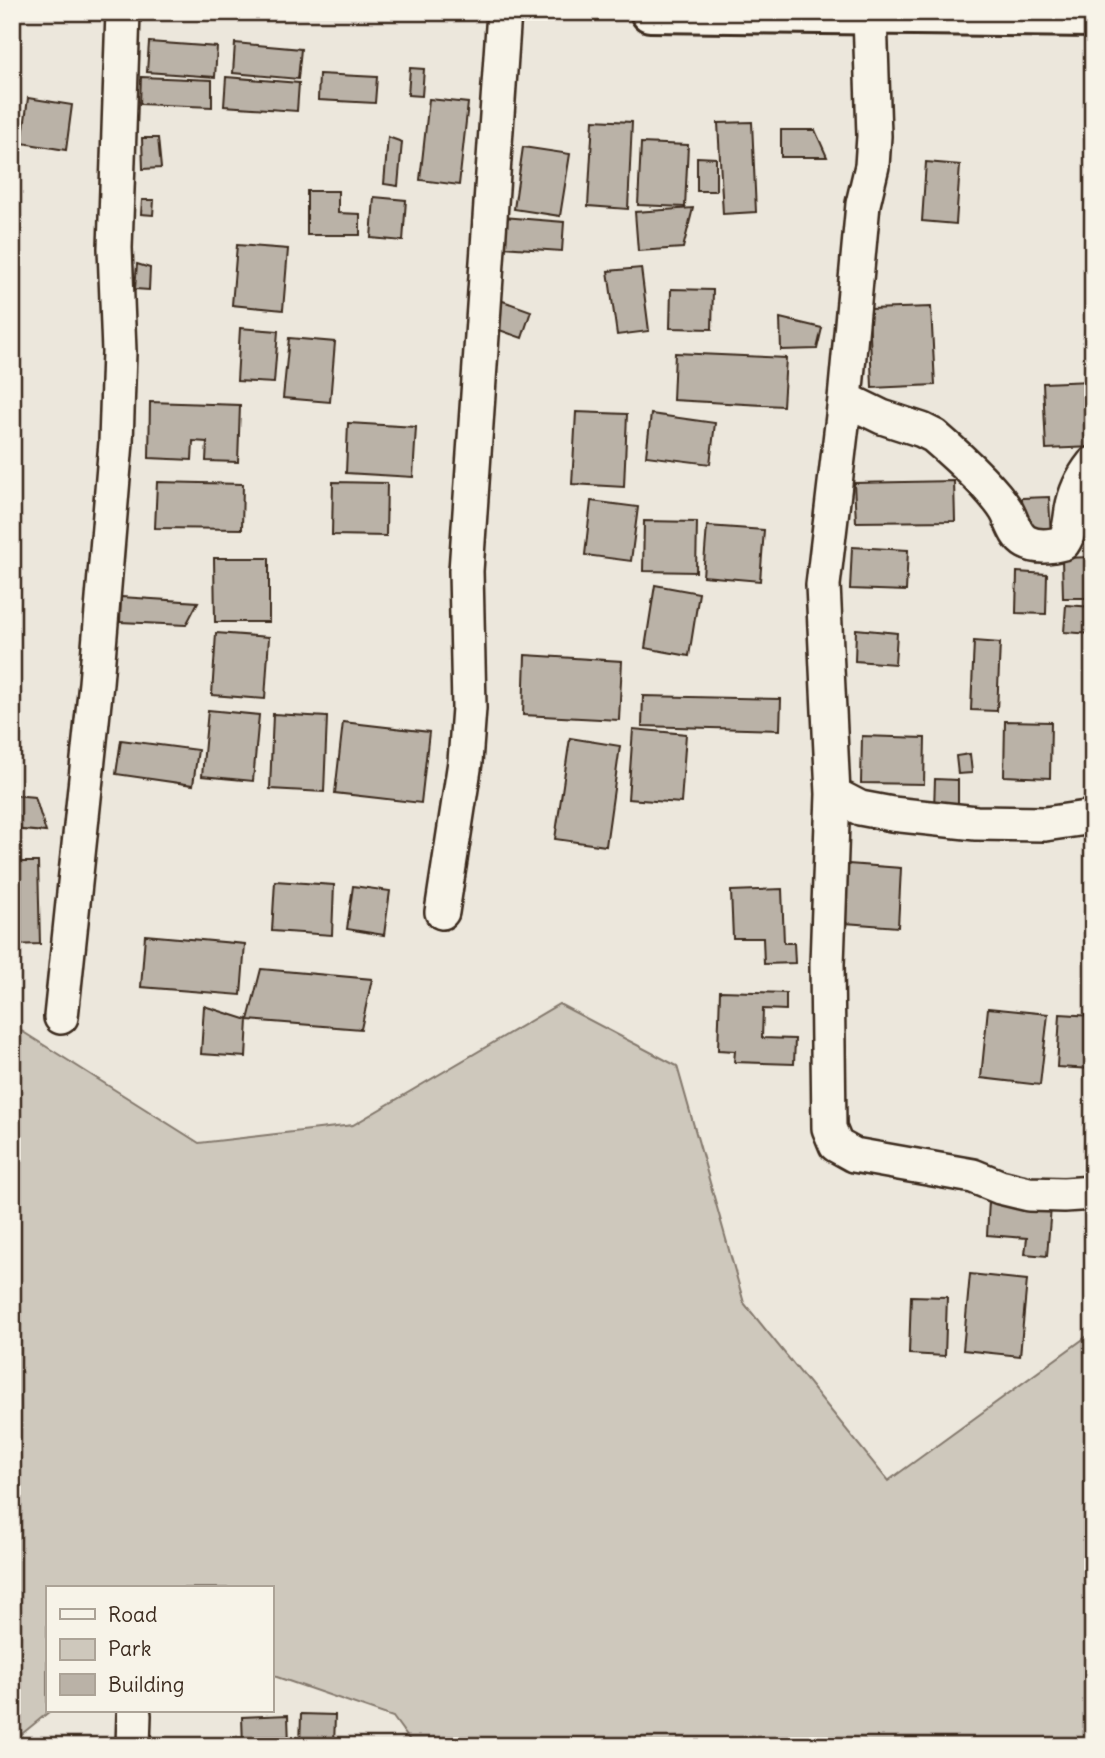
<svg xmlns="http://www.w3.org/2000/svg" width="1105" height="1758" font-family="Delius,sans-serif">
<style>
.green{fill:#cec8bc;stroke:#84796d;stroke-width:2}
.building{fill:#bab2a7;stroke:#3b2a1e;stroke-width:2}
.lines{fill:none;stroke-linecap:round;stroke-linejoin:round}
.minor-casing{stroke:#3b2a1e;stroke-width:38}
.tertiary-casing{stroke:#3b2a1e;stroke-width:44}
.minor{stroke:#f7f3e8;stroke-width:33}
.tertiary{stroke:#f7f3e8;stroke-width:38}
</style>
<rect width="100%" height="100%" fill="#ece7dc"/>
<filter id="ink" filterUnits="userSpaceOnUse"><feTurbulence type="fractalNoise" baseFrequency=".0143" numOctaves="2"/><feDisplacementMap in="SourceGraphic" scale="14" xChannelSelector="R" yChannelSelector="G"/><feConvolveMatrix kernelMatrix="1 2 1 2 8 2 1 2 1" color-interpolation-filters="sRGB"/></filter>
<g filter="url(#ink)">
<path class="green" d="M559,1004L677,1066L744,1303L888,1481L1093,1332V1746H414L393,1717L271,1675V1588H47V1711H50L12,1742V1025L199,1143L353,1125Z"/>
<path class="building" d="M149,42L217,47L215,77L147,72Z
M235,43L301,49L298,79L233,73Z
M410,68L424,69L422,96L408,95Z
M319,74L377,77L375,103L318,100Z
M141,77L212,80V107L140,104Z
M226,77L299,83L297,111L224,106Z
M28,98L72,105L66,150L22,143Z
M429,99L468,103L459,185L420,180Z
M593,120L632,122L628,209L588,206Z
M752,122L756,212L723,214L718,123Z
M781,130H815L827,157H781Z
M388,137L402,142L398,186L384,184Z
M142,138H158L161,168L143,169Z
M641,143L688,145L685,207L638,205Z
M523,147L570,154L560,216L514,209Z
M697,157L716,158V191H697Z
M926,162L960,165L956,224L922,221Z
M307,191H338V213L360,214V235H307Z
M374,197L406,200L403,241L371,238Z
M142,200H154L153,215L141,214Z
M693,208L683,248L638,251L635,212Z
M503,217L564,222L562,251L501,247Z
M237,245L288,249L283,310L232,305Z
M137,264L150,268L149,290L135,289Z
M641,268L649,331L617,335L608,271Z
M671,289L713,290L712,329L670,328Z
M500,300L531,311L522,338L491,327Z
M931,307L935,385L872,388L869,309Z
M780,318L822,328L817,349L781,350Z
M240,328L278,331L274,383L237,381Z
M289,338L335,342L330,402L283,398Z
M675,353L786,358L783,406L673,400Z
M1091,381L1093,447L1046,449L1043,383Z
M150,402L240,405L238,462L206,461L207,442L193,441L192,460L149,458Z
M576,412L627,414L624,487L572,484Z
M651,414L715,423L710,464L646,456Z
M348,423L416,427L413,477L346,473Z
M954,481L955,521L856,522L854,483Z
M157,482L243,484L242,529L155,528Z
M333,482L387,483L386,536L332,535Z
M1049,497L1051,539L1023,540L1022,498Z
M591,501L638,507L631,561L585,555Z
M644,521L697,522L696,572L643,571Z
M707,526L764,530L760,581L703,576Z
M852,547L908,550L906,591L850,589Z
M1093,557V598H1063L1062,558Z
M214,558H269V622H215Z
M1017,572L1047,574L1046,614L1016,613Z
M655,585L699,593L689,656L645,648Z
M121,597L198,602L186,625L120,622Z
M1066,605L1093,607V634L1064,632Z
M856,629L897,633L895,664L855,661Z
M216,633L269,637L265,699L212,695Z
M974,641L1000,643L997,711L971,710Z
M525,655L622,661L619,720L523,715Z
M643,696L781,699L780,730L642,726Z
M208,710L259,715L253,781L202,776Z
M273,714L327,717L324,792L270,789Z
M1005,721L1051,722L1050,778L1004,776Z
M343,722L429,732L421,803L335,793Z
M633,729L686,734L681,803L628,799Z
M862,736L925,738L924,784L861,783Z
M570,738L620,746L606,846L555,839Z
M121,740L198,750L193,785L116,774Z
M970,754L972,773L958,774L956,756Z
M935,779L958,780V810L934,809Z
M12,795L35,797L46,832L12,829Z
M12,862H38L40,944L12,945Z
M848,864L901,868L898,927L845,923Z
M275,881L334,885L332,935L272,931Z
M353,886L390,891L384,935L347,929Z
M782,889L784,943H794L795,963L764,964L763,938H733L731,891Z
M145,935L245,944L241,995L141,987Z
M261,969L372,979L361,1029L248,1020Z
M720,991L786,993V1010L763,1009L762,1038L795,1039L794,1064L734,1062L735,1051L718,1050Z
M204,1006L248,1020L246,1057L201,1054Z
M988,1008L1048,1014L1040,1085L981,1078Z
M1060,1014L1093,1016V1069L1057,1067Z
M989,1201L1051,1207L1047,1256L1025,1254L1027,1238L987,1235Z
M970,1274L1027,1280L1020,1356L963,1350Z
M911,1296L947,1297L945,1356L909,1354Z
M301,1714L335,1715L334,1746H300Z
M288,1715L289,1746H243L242,1717Z"/>
<g class="lines">
<defs>
<path id="minor" d="M870,16L874,136L872,166L863,204L845,399L823,585L833,794L827,964L829,1128L836,1145L854,1155L973,1176L1000,1187L1029,1194L1064,1195L1093,1193
M845,399L882,417L922,430L934,436C956,455 991,486 1006,510C1012,520 1015,536 1026,542C1037,548 1052,546 1063,543C1070,533 1070,522 1072,510C1075,492 1081,479 1093,464
M833,794L860,808L892,814L976,823L1045,824L1093,817
M442,912L465,762L469,708L466,571L504,12
M61,1017L96,683L116,442L119,352L115,248L123,12
M133,1746L134,1715"/>
<path id="tertiary" d="M650,12L1093,17"/>
</defs>
<use href="#minor" class="minor-casing"/>
<use href="#tertiary" class="tertiary-casing"/>
<use href="#minor" class="minor"/>
<use href="#tertiary" class="tertiary"/>
</g>
</g>
<rect width="1105" height="1758" fill="none" stroke="#f7f3e8" stroke-width="42"/>
<rect x="21" y="21" width="1063" height="1716" fill="none" stroke="#3b2a1e" stroke-width="2.5" filter="url(#ink)"/>
<rect x="46" y="1586" width="228" height="126" fill="#f7f3e8" stroke="#aca397" stroke-width="2"/>
<rect x="60" y="1609" width="35" height="10" fill="#f7f3e8" stroke="#aca397" stroke-width="2"/>
<text x="108" y="1622" font-size="21" fill="#3b2a1e">Road</text>
<rect x="60" y="1639" width="35" height="21" fill="#cec8bc" stroke="#aca397" stroke-width="2"/>
<text x="108" y="1656" font-size="21" fill="#3b2a1e">Park</text>
<rect x="60" y="1674" width="35" height="21" fill="#bab2a7" stroke="#aca397" stroke-width="2"/>
<text x="108" y="1692" font-size="21" fill="#3b2a1e">Building</text>
</svg>
